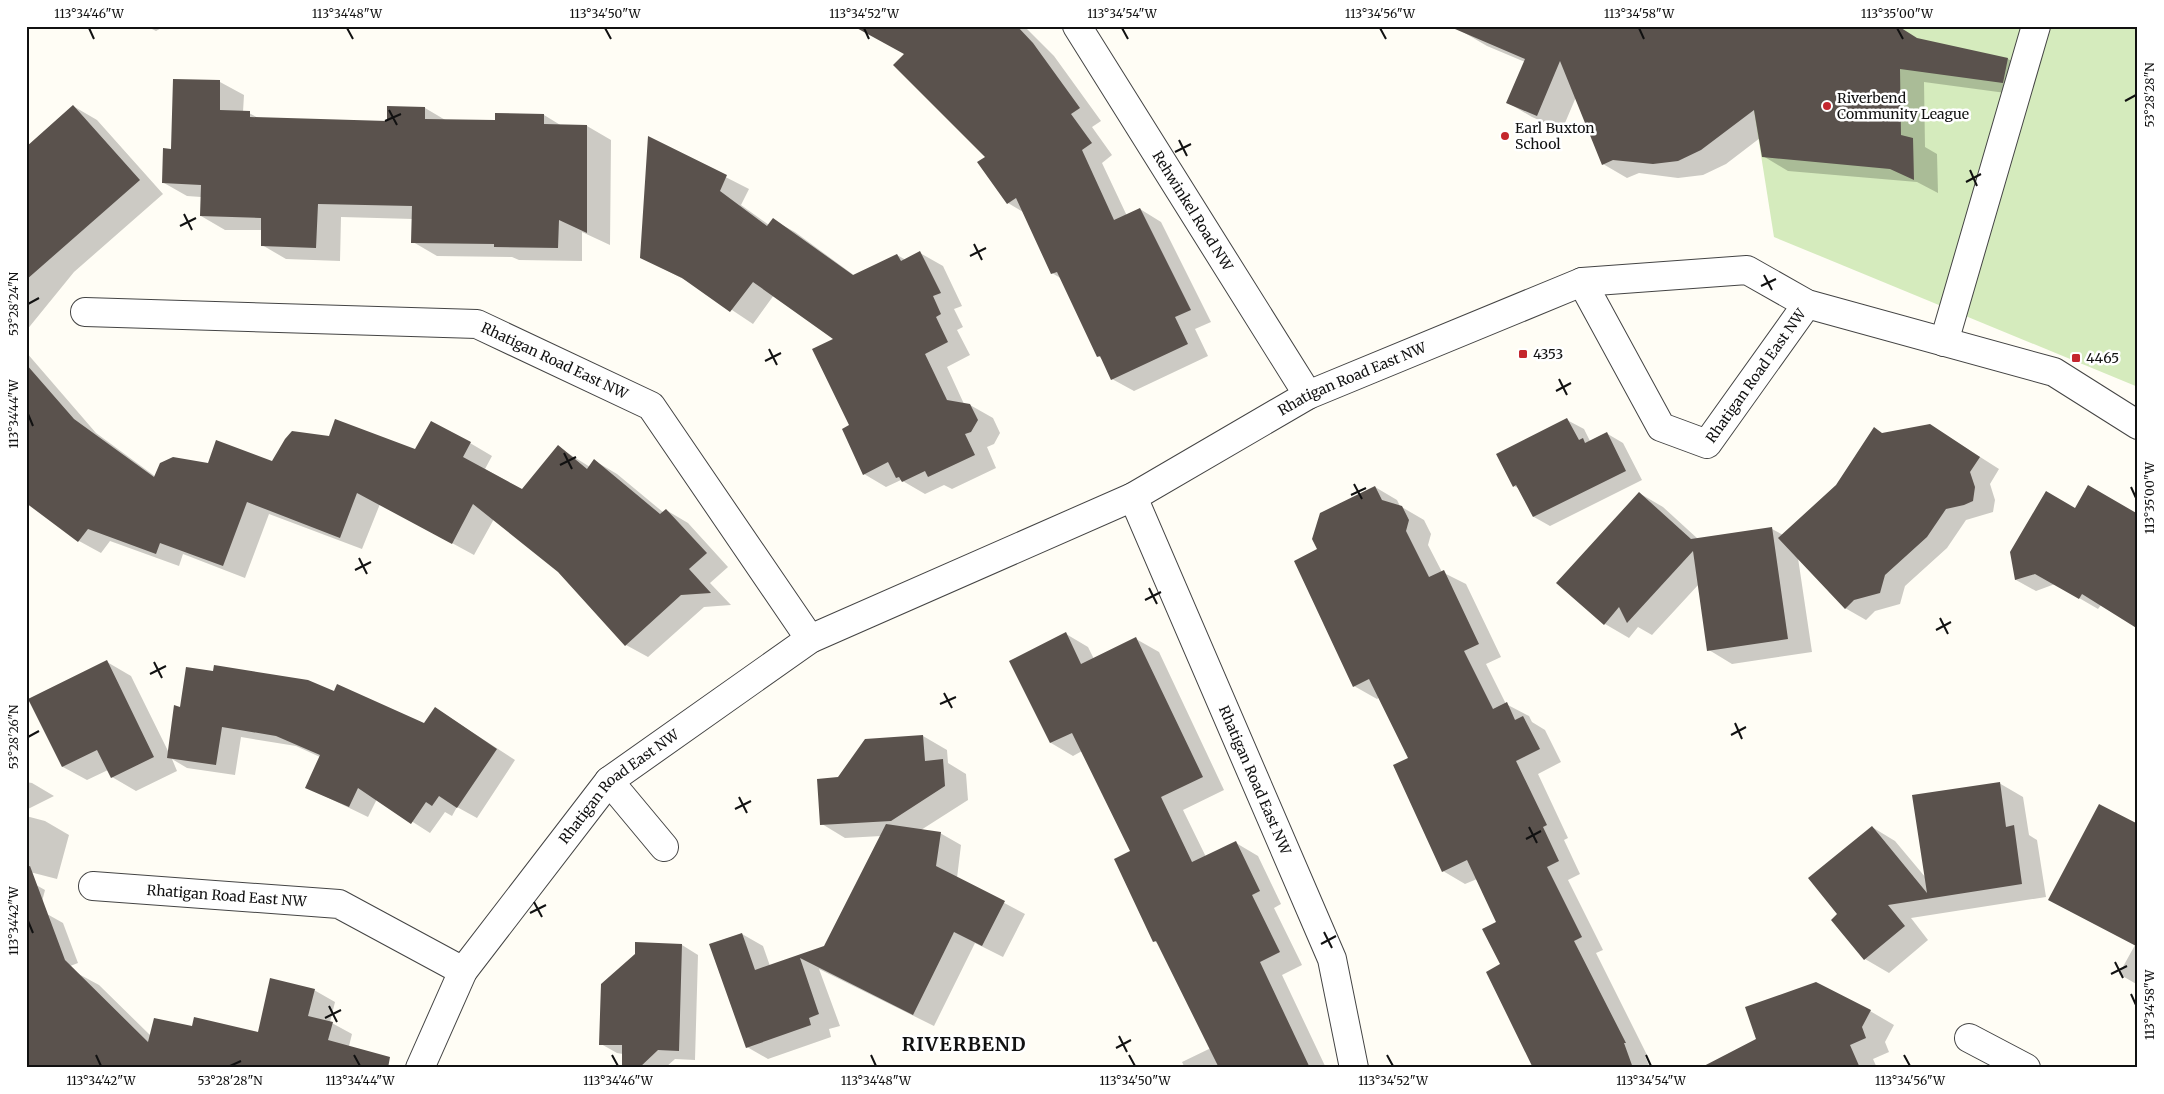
<svg xmlns="http://www.w3.org/2000/svg" width="2164" height="1094" font-family="Merriweather,serif">
<style>
.green{fill:#d5ebbd}
.shadow{fill:#0003}
.building{fill:#5a524d}
.lines{fill:none;stroke-linecap:round;stroke-linejoin:round}
.minor-casing{stroke:#444;stroke-width:30}
.minor{stroke:#fff;stroke-width:28}
.ticks{fill:none;stroke:#111;stroke-width:2}
.poi-dot{fill:#c4262e;stroke:#fff;stroke-width:2}
.labels{text-anchor:middle;stroke-width:5;stroke-linejoin:round;paint-order:stroke}
.poi-label{font-size:14px;fill:#111;stroke:#fff;text-anchor:start}
.street-label{font-size:14px;fill:#111;stroke:#fff}
.district-label{font-size:19px;font-weight:bold;letter-spacing:1px;fill:#111;stroke:#fff}
.neatline{fill:none;stroke:#111;stroke-width:2}
.ticks-label{font-size:12px;text-anchor:middle;fill:#111}
</style>
<rect width="100%" height="100%" fill="#fffdf5"/>
<path class="green" d="M1749,26H2138V387L1774,237L1742,35Z"/>
<path class="shadow" d="M146,26H165L156,31Z
M855,26H1024L1054,56L1101,121L1092,127L1112,155L1102,163L1127,216L1140,209L1161,222L1211,322L1195,329L1208,356L1134,391L1112,379L1103,359L1098,356L1062,279L1052,273L1023,212L1008,203L987,157L906,54Z
M1463,32L1920,40L2008,59L2033,74L2028,96L1924,82L1925,147L1937,154L1938,193L1917,182L1788,171L1763,156L1760,138L1726,164L1703,175L1678,178L1639,173L1627,178L1603,164L1576,97L1562,130L1532,117L1508,103L1525,62L1487,46Z
M174,80L220,82L244,95L243,112L249,113L260,119L388,122V107L425,108L447,121H496L497,115H544L562,126H587L611,140L610,245L582,232V261L519,260L512,257L437,256L413,242V219L341,217L340,261L286,259L262,245V230H225L201,216V197L187,196L164,183L172,150Z
M73,106L97,120L163,194L74,272L26,331V148Z
M649,138L749,189L741,205L769,225L773,220L795,232L855,276L897,255L906,260L920,253L943,266L962,306L954,309L963,327L957,330L970,355L947,367L964,404L970,405L993,418L1000,433L994,444L987,447L996,468L952,489L944,485L925,494L901,480L886,487L864,474L850,426L835,339L774,295L753,324L693,284L641,257Z
M26,352L96,433L156,477L209,464L273,463L416,451L470,443L492,456L485,469L523,490L558,447L590,467L595,461L617,474L664,513L666,510L688,523L728,567L710,583L731,605L704,607L648,657L626,645L559,571L494,519L474,555L380,504L362,549L269,514L245,578L183,554L179,566L110,541L101,553L79,541L26,501Z
M1567,420L1584,429L1590,441L1606,433L1623,443L1642,480L1550,526L1534,517L1520,489L1514,486Z
M1930,425L1999,469L1990,484L1995,500L1993,512L1966,520L1947,548L1905,586L1900,604L1875,611L1866,620L1845,608L1798,558L1812,652L1732,664L1709,650L1699,584L1652,635L1638,627L1629,638L1605,624L1558,583L1639,493L1663,507L1698,539L1772,529L1783,535L1836,486L1883,434Z
M1375,487L1397,500L1400,506L1424,520L1431,534L1428,545L1442,572L1466,584L1501,657L1486,664L1506,704L1529,716L1532,722L1545,730L1561,762L1538,774L1568,838L1564,840L1580,874L1568,880L1603,950L1596,953L1647,1055L1645,1056L1650,1068H1525L1533,1065L1502,965L1498,923L1477,879L1465,884L1443,871L1394,766L1410,759L1380,697L1377,699L1354,686L1319,550Z
M2046,492L2101,605L2098,609L2055,584L2036,591L2016,580L2011,552Z
M1066,634L1088,647L1094,659L1136,639L1159,652L1224,790L1183,810L1206,857L1236,843L1258,856L1281,904L1274,908L1302,965L1282,975L1326,1068H1185L1182,1062L1211,1048L1159,944L1154,941L1131,852L1082,751L1073,756L1051,743Z
M107,662L131,676L169,753L181,708L334,693L424,725L435,708L515,760L477,818L457,807L452,816L445,812L430,833L377,799L368,817L306,787L320,757L296,746L241,737L235,775L187,768L172,759L177,771L136,791L112,777L108,770L87,780L63,767L30,699Z
M923,736L947,750L948,763L966,774L968,800L921,830L940,833L961,845L957,878L1025,914L1003,957L975,943L934,1026L819,969L840,1026L829,1029L831,1037L768,1059L747,1047L742,934L763,946L770,966L825,947L881,836L845,838L822,824L839,779Z
M26,782L32,783L54,796L26,810Z
M1999,783L2023,797L2029,835L2037,840L2046,897L1911,918L1928,940L1889,973L1865,959L1839,914L1872,827L1895,841L1926,878Z
M26,816L45,821L69,835L57,879L26,871Z
M2138,826V985L2119,974L2135,945Z
M29,881L45,890L38,917L47,914L63,923L78,963L26,983Z
M682,945L698,955L695,1060L675,1059L665,1068H623V1054L617,1053L601,1044Z
M75,972L99,985L151,1036L192,1028L259,1033L314,990L335,1002L330,1022L352,1034L348,1050L144,1068Z
M1870,1011L1894,1025L1885,1042L1889,1052L1873,1059L1877,1068H1750Z"/>
<path class="building" d="M853,26H1017L1033,43L1080,108L1071,114L1092,143L1082,150L1114,220L1140,208L1191,310L1175,317L1188,344L1111,380L1100,356L1097,357L1057,272L1051,274L1016,198L1007,204L977,162L985,157L893,65L904,54Z
M1448,26H1898L1917,38L2008,58L2003,83L1900,69L1901,135L1913,138L1914,180L1890,169L1762,157L1754,110L1701,150L1678,161L1653,164L1613,160L1602,165L1560,61L1537,116L1506,103L1525,59Z
M173,79L220,80V110L250,111V117L387,121V106L425,107V119L495,120V113L544,114V124L587,125V233L559,220L558,248L494,247V244L411,243L412,206L318,204L316,248L261,246V218L200,216L201,185L162,183L163,148L171,149Z
M73,105L140,180L26,280V147Z
M648,136L727,175L720,191L767,226L773,218L853,275L897,254L901,261L920,251L941,293L933,296L941,314L936,317L948,342L925,354L947,400L970,404L978,420L971,432L965,434L975,455L928,477L925,471L902,482L899,477L896,478L888,462L863,475L842,429L849,425L812,349L833,339L753,282L730,312L682,278L640,258Z
M26,364L74,419L154,477L160,463L173,457L208,463L216,440L272,461L285,439L292,431L329,436L335,419L415,449L431,421L471,442L463,457L522,489L558,445L587,469L594,459L660,514L666,509L707,553L689,569L711,593L681,595L625,646L558,572L473,504L452,544L357,493L340,538L247,502L223,566L160,543L156,554L88,529L78,542L26,503Z
M1567,418L1579,440L1583,438L1585,443L1607,432L1626,471L1533,517L1516,485L1513,487L1496,454Z
M1930,424L1980,457L1970,472L1975,487L1973,501L1964,505L1946,509L1927,537L1885,575L1880,593L1854,600L1845,609L1778,538L1836,485L1874,427L1882,433Z
M2088,485L2138,514V629L2082,594L2079,599L2035,574L2015,580L2010,552L2046,491L2075,508Z
M1375,486L1382,500L1402,506L1409,520L1406,531L1429,577L1444,570L1479,644L1464,651L1493,709L1507,702L1515,720L1523,716L1540,749L1516,761L1547,825L1543,827L1559,861L1547,867L1582,937L1574,941L1626,1043H1624L1633,1068H1533L1486,972L1500,964L1482,929L1496,922L1467,860L1442,872L1393,765L1408,758L1369,679L1353,687L1294,561L1317,549L1312,539L1320,513Z
M1639,492L1691,539L1772,527L1788,639L1707,651L1693,551L1627,623L1619,607L1604,625L1556,583Z
M1066,632L1081,664L1136,637L1203,777L1161,797L1192,862L1236,841L1260,891L1252,895L1280,952L1260,962L1310,1068H1219L1156,941L1153,942L1114,859L1130,851L1072,733L1050,743L1009,661Z
M107,660L154,757L111,778L97,750L62,767L28,699Z
M214,665L308,680L334,691L337,684L424,723L435,707L497,749L457,808L439,796L432,806L426,802L411,824L358,788L349,807L305,788L320,755L276,736L222,727L216,765L167,758L174,705L180,707L186,667L213,671Z
M923,735L925,761L943,759L945,786L891,821L820,825L817,779L838,777L865,739Z
M2000,782L2006,827L2014,825L2022,884L1888,905L1905,926L1864,960L1831,920L1837,914L1808,878L1872,826L1927,893L1912,795Z
M2099,804L2138,824V947L2048,900Z
M886,824L941,832L936,866L1005,901L982,946L954,932L913,1015L800,958L819,1014L809,1018L811,1025L746,1048L709,944L742,933L755,970L824,946Z
M30,866L65,960L148,1042L154,1018L192,1026L194,1017L258,1032L270,978L315,989L308,1016L333,1022L328,1040L390,1057L388,1068H26V867Z
M635,942L682,944L679,1051L658,1050L639,1068H622V1045H599L601,984L635,954Z
M1816,982L1871,1010L1862,1027L1866,1038L1850,1045L1860,1068H1700L1756,1039L1745,1007Z"/>
<g class="lines">
<defs>
<g id="minor">
<path id="s1" d="M1077,26L1308,395"/>
<path id="s2" d="M1582,282L1661,427L1707,444L1807,304"/>
<path id="s3" d="M85,312L477,324L651,406L810,639"/>
<path d="M1944,342L2036,26"/>
<path id="s4" d="M1133,497L1332,959L1354,1068"/>
<path d="M609,781L664,847"/>
<path id="s5" d="M93,886L339,904L463,971"/>
<path d="M1969,1038L2026,1068"/>
<path id="s6" d="M420,1068L463,971L609,781L810,639L1133,497L1308,395L1582,282L1747,270L1807,304L2054,372L2138,425"/>
</g>
</defs>
<use href="#minor" class="minor-casing"/>
<use href="#minor" class="minor"/>
</g>
<path class="ticks" d="M89,28L94,39M347,28L353,39M605,28L611,39M864,28L869,39M1122,28L1128,39M1380,28L1386,39M1639,28L1644,39M1897,28L1903,39M2125,101L2136,95M389,110L397,125M385,121L401,114M1179,140L1187,156M1175,152L1191,144M1970,170L1977,186M1966,182L1981,174M184,214L192,230M180,226L196,218M974,244L982,260M970,256L986,248M1764,275L1772,290M1761,286L1776,279M28,304L39,298M769,349L777,365M765,361L781,353M1559,379L1567,395M1556,391L1571,383M28,414L33,426M564,453L572,469M560,465L576,457M1354,484L1362,499M2131,487L2136,498M1351,495L1366,488M359,558L367,574M355,570L371,562M1149,588L1157,604M1145,600L1161,592M1940,618L1948,634M1936,630L1951,622M154,662L162,678M150,674L166,666M944,693L952,708M940,704L956,697M1735,723L1742,739M1731,735L1746,727M28,737L39,731M739,797L747,813M735,809L751,801M1529,827L1537,843M1526,839L1541,831M534,902L542,917M530,913L546,905M28,921L33,933M1324,932L1332,948M1321,944L1336,936M2115,962L2123,978M2111,974L2127,966M2131,994L2136,1005M329,1006L337,1022M325,1018L341,1010M1119,1036L1127,1052M1116,1048L1131,1040M96,1055L101,1066M354,1055L360,1066M612,1055L618,1066M871,1055L876,1066M1129,1055L1135,1066M1387,1055L1393,1066M1646,1055L1651,1066M1904,1055L1910,1066M230,1066L241,1061"/>
<g class="poi-dot">
<circle cx="1827" cy="106" r="5"/>
<circle cx="1505" cy="136" r="5"/>
<rect x="1518" y="349" width="10" height="10" rx="2.5"/>
<rect x="2071" y="353" width="10" height="10" rx="2.5"/>
</g>
<g class="labels">
<g class="poi-label">
<text x="1837" y="103">Riverbend<tspan x="1837" dy="16">Community League</tspan></text>
<text x="1515" y="133">Earl Buxton<tspan x="1515" dy="16">School</tspan></text>
<text x="1533" y="359">4353</text>
<text x="2086" y="363">4465</text>
</g>
<g class="street-label">
<text dy="5" stroke="none"><textPath href="#s1" startOffset="218">Rehwinkel Road NW</textPath></text>
<text dy="5" stroke="none"><textPath href="#s3" startOffset="478">Rhatigan Road East NW</textPath></text>
<text dy="5" stroke="none"><textPath href="#s2" startOffset="298">Rhatigan Road East NW</textPath></text>
<text dy="5" stroke="none"><textPath href="#s6" startOffset="1194">Rhatigan Road East NW</textPath></text>
<text dy="5" stroke="none"><textPath href="#s4" startOffset="308">Rhatigan Road East NW</textPath></text>
<text dy="5" stroke="none"><textPath href="#s6" startOffset="349">Rhatigan Road East NW</textPath></text>
<text dy="5" stroke="none"><textPath href="#s5" startOffset="134">Rhatigan Road East NW</textPath></text>
</g>
<g class="district-label">
<text x="964" y="1051">RIVERBEND</text>
</g>
</g>
<rect width="2164" height="1094" fill="none" stroke="#ffffff" stroke-width="55"/>
<rect x="28" y="28" width="2108" height="1038" class="neatline"/>
<g class="ticks-label">
<text x="89" y="18">113°34'46"W</text>
<text x="347" y="18">113°34'48"W</text>
<text x="605" y="18">113°34'50"W</text>
<text x="864" y="18">113°34'52"W</text>
<text x="1122" y="18">113°34'54"W</text>
<text x="1380" y="18">113°34'56"W</text>
<text x="1639" y="18">113°34'58"W</text>
<text x="1897" y="18">113°35'00"W</text>
<text transform="translate(2150 95) rotate(-90)" y="4">53°28'28"N</text>
<text transform="translate(14 304) rotate(-90)" y="4">53°28'24"N</text>
<text transform="translate(14 414) rotate(-90)" y="4">113°34'44"W</text>
<text transform="translate(2150 498) rotate(-90)" y="4">113°35'00"W</text>
<text transform="translate(14 737) rotate(-90)" y="4">53°28'26"N</text>
<text transform="translate(14 921) rotate(-90)" y="4">113°34'42"W</text>
<text transform="translate(2150 1005) rotate(-90)" y="4">113°34'58"W</text>
<text x="101" y="1085">113°34'42"W</text>
<text x="230" y="1085">53°28'28"N</text>
<text x="360" y="1085">113°34'44"W</text>
<text x="618" y="1085">113°34'46"W</text>
<text x="876" y="1085">113°34'48"W</text>
<text x="1135" y="1085">113°34'50"W</text>
<text x="1393" y="1085">113°34'52"W</text>
<text x="1651" y="1085">113°34'54"W</text>
<text x="1910" y="1085">113°34'56"W</text>
</g>
</svg>
